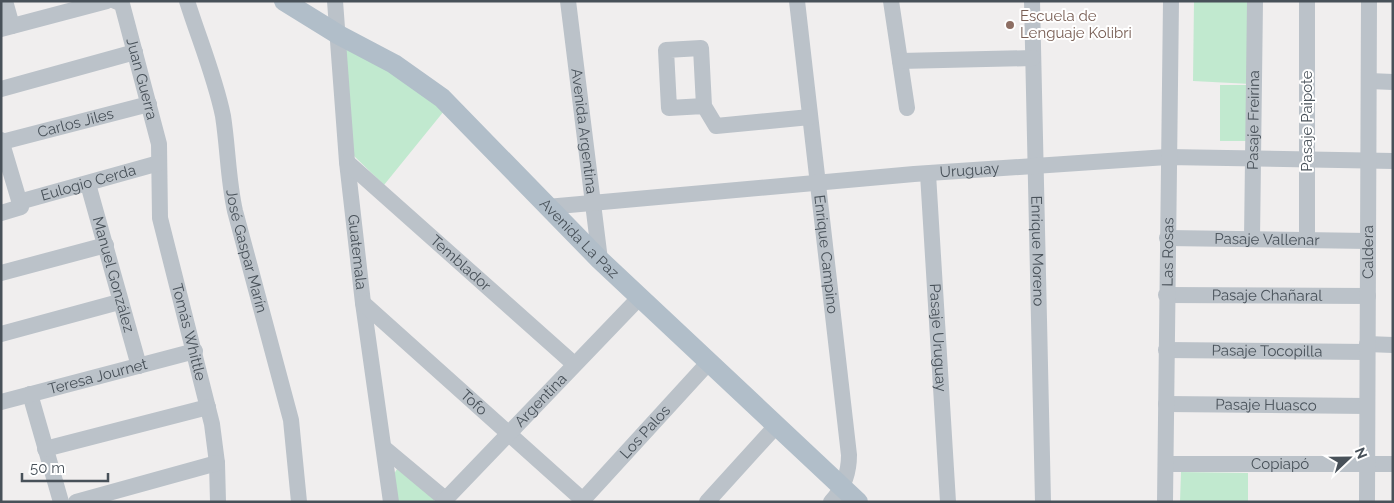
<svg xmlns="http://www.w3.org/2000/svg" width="1394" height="503" font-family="Raleway,sans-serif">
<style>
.green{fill:#c1e9cf}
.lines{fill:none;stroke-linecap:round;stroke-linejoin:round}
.minor{stroke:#bbc2c9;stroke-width:16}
.major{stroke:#b1bec9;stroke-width:20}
.education-dot{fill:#8d6e63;stroke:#fff;stroke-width:2}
.labels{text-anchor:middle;stroke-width:4;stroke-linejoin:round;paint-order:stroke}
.education-label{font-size:15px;fill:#785e54;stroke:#fff;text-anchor:start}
.street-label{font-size:15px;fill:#485159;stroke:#fff}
</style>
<rect width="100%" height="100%" fill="#f0eeee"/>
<path class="green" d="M1194,1H1252L1251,84L1193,81Z
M343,43L411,80L444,111L384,185L354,156Z
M1220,85H1248V141H1220Z
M397,469L434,498V502H398L394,474Z
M1181,472L1248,473V502H1180Z"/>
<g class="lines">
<g class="minor">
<path d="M5,1L12,26"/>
<path id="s1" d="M115,1L122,4L159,144L160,218L212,424L217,463L218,502"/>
<path id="s2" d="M187,1C199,39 215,77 223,116C228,148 228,180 235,211L291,420L299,502"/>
<path id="s3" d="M335,1L347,162L363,303L391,502"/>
<path id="s4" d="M568,1L600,260"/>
<path id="s5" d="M797,1L849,455C849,473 843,489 831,502"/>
<path d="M891,1L907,108"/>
<path id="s6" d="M1032,1L1043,502"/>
<path d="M1,29L107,1"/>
<path d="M900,61L1033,58"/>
<path d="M1369,81L1393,82"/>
<path d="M1,89L135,52"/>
<path d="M704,106L669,108L666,50L701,48L704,106L716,126L810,117"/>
<path d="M1,140L21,207L1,213"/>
<path id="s7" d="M2,142L149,104"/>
<path id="s8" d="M347,162L574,364"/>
<path id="s9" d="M928,174L948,502"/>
<path id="s10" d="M88,184L139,366"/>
<path id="s11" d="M19,202L159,163"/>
<path id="s12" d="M547,207L914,174L1167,157L1393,161"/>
<path id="s13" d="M1167,238L1368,241"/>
<path id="s14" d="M1252,239L1255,1"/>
<path d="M1307,240V1"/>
<path d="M1,273L106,245"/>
<path id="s15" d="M1166,295L1368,296"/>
<path id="s16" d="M363,303L585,502"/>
<path d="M1,334L119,302"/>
<path d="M1367,344L1393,345"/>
<path id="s17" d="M1166,350L1367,352"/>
<path d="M30,394L61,502"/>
<path id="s18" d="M1,402L195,351"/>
<path id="s19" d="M1166,404L1367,406"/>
<path d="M384,448L445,499"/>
<path d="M45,449L208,407"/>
<path id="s20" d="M1166,464H1393"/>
<path d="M76,502L217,463"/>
<path id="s21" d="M443,502L639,298"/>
<path id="s22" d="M581,502L709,362"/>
<path d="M707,502L776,426"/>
<path id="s23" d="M1165,502L1171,1"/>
<path id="s24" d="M1367,502L1369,1"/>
</g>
<path class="major" id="s25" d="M284,1L339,35L394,64L442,98L600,260L858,502"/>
</g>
<circle class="education-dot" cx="1010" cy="25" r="5"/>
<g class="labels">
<g class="education-label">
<text x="1020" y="21">Escuela de<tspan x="1020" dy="17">Lenguaje Kolibri</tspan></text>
</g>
<g class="street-label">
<text dy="5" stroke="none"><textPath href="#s1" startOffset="85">Juan Guerra</textPath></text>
<text dy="5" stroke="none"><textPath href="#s14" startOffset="119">Pasaje Freirina</textPath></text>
<text transform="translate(1307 121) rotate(-90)" y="5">Pasaje Paipote</text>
<text dy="5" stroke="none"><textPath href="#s7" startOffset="76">Carlos Jiles</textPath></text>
<text dy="5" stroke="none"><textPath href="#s4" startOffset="131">Avenida Argentina</textPath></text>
<text dy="5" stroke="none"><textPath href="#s12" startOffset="424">Uruguay</textPath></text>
<text dy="5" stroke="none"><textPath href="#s11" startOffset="72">Eulogio Cerda</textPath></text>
<text dy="5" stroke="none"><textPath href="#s25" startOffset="382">Avenida La Paz</textPath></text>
<text dy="5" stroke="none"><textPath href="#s13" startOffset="100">Pasaje Vallenar</textPath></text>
<text dy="5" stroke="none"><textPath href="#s2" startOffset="258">José Gaspar Marín</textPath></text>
<text dy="5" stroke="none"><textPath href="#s6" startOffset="250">Enrique Moreno</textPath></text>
<text dy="5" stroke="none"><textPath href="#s23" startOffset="250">Las Rosas</textPath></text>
<text dy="5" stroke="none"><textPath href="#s3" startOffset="252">Guatemala</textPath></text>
<text dy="5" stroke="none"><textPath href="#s24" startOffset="250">Caldera</textPath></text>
<text dy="5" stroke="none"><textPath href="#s5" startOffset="255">Enrique Campino</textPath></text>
<text dy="5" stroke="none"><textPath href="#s8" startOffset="152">Temblador</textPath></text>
<text dy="5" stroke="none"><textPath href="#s10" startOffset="94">Manuel González</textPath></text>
<text dy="5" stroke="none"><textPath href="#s15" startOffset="101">Pasaje Chañaral</textPath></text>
<text dy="5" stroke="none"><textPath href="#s1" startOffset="344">Tomás Whittle</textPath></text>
<text dy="5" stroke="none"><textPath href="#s9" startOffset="164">Pasaje Uruguay</textPath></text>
<text dy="5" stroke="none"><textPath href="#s17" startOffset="101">Pasaje Tocopilla</textPath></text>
<text dy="5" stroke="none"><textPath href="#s18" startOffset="100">Teresa Journet</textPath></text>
<text dy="5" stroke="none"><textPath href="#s21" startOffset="141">Argentina</textPath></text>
<text dy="5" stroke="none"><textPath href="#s16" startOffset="149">Tofo</textPath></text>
<text dy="5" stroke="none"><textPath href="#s19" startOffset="100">Pasaje Huasco</textPath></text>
<text dy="5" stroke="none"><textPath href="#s22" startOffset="95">Los Palos</textPath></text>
<text dy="5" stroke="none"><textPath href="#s20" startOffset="114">Copiapó</textPath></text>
</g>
</g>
<rect width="1394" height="503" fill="none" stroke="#485159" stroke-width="5"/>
<g transform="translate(1349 458) rotate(68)" stroke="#ffffff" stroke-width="4" paint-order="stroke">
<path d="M0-4L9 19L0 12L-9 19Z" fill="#485159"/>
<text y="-8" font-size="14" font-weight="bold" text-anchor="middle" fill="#485159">N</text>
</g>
<path d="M22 473v8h86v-8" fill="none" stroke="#485159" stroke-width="2.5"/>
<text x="30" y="473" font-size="15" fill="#485159" stroke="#ffffff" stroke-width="4" paint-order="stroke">50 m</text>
</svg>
